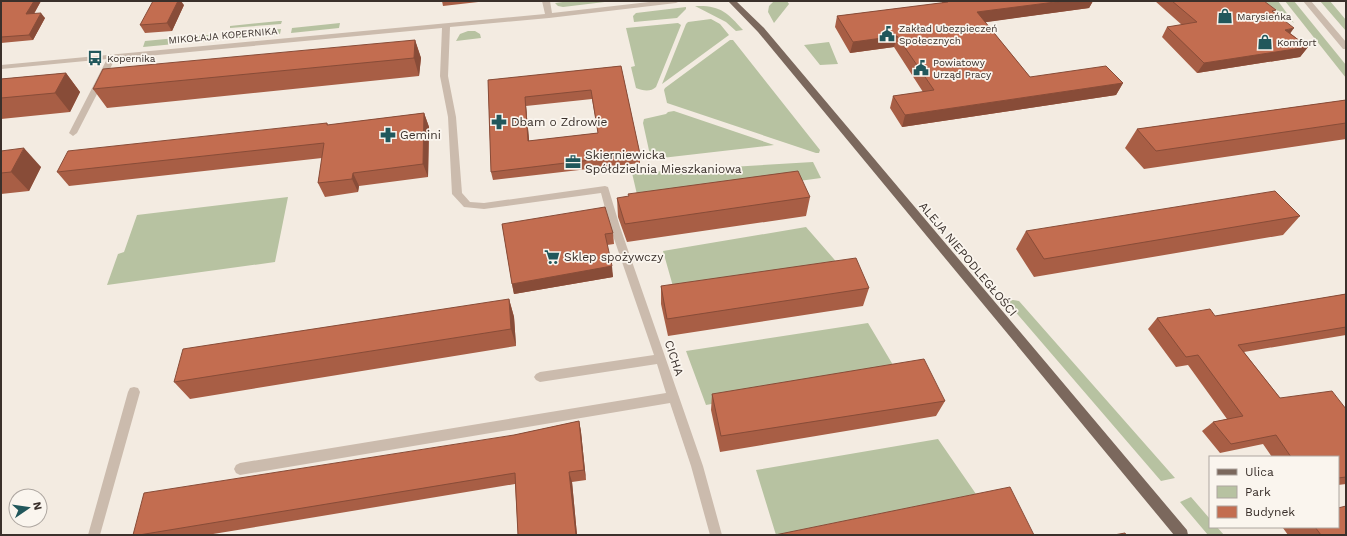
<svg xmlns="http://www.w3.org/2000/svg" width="1347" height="536" font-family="'Work Sans',sans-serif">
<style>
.green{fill:#b7c2a1}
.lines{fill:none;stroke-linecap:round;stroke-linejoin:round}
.minor{fill:#cbbbad;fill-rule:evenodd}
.major{fill:#7b685d;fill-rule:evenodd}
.wall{fill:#a85e45;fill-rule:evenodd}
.shaded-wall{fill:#884c38}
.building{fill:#c36d50;stroke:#884c38;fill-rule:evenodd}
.labels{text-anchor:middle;stroke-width:3.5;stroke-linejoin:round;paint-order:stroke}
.far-poi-label{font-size:10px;fill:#3a302b;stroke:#faf5ee;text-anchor:start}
.far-street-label{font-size:10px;fill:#3a302b;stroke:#faf5ee}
.poi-label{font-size:12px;fill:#3a302b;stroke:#faf5ee;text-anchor:start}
.street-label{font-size:12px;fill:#3a302b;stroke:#faf5ee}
</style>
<rect width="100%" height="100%" fill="#f3ebe1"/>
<path class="green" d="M570,1H613L563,7L558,6L555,3Z
M774,1H787L789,4L774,23L768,12L769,6Z
M1264,1H1278L1294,23Z
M1285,1H1294L1346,65V78Z
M1320,1H1330L1346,20V31Z
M695,6C720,5 727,12 743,30L736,31L726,22Z
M686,7V9L677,18L634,22L633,16L636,13Z
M711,19L720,24L729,35L662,84L686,24L688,22Z
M279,21H282L281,24L230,28V26Z
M340,23L339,28L291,33L292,28Z
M678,23L681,25L656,87C651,92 643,91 636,88L631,67L635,66L626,28Z
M281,29L280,34L227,39L228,34Z
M468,31H475L480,34L481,38L456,41L460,34Z
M218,34L217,40L143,47L145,41Z
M730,40H733L820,150L819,153H816L667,103L664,90L665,88Z
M829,42L838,64L820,65L804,45Z
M674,111L774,145L653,159L650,155L643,123L644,119L666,114L668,112Z
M813,162L821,178L639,203L632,173Z
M288,197L275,262L107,285L118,254L124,252L137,215Z
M806,227L840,266L674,290L663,251Z
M1013,300L1019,301L1175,478L1161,481L1006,301Z
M868,323L896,370L706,405L686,351Z
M938,439L976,494L776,535L756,470Z
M1191,497L1210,519V527H1217L1224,535H1208L1180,502Z"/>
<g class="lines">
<path class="minor" d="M542,1H550L552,13L658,1H680L676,3L549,18L450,27L448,76L456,117L462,193L470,202L484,203L605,186L608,187L620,227L703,466L722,535H710L691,466L670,403L240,475L236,473L234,469L236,465L240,463L666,393L657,364L540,382L536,380L534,377L536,374L540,372L654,355L610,227L601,193L484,209L464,207L452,194L448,117L440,76L442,28L115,59L77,133L73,136L69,133L107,59L1,69V65L545,14Z
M1303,1H1311L1346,42V49H1343Z
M134,387L138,388L140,392L100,535H88L128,392L130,388Z"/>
<path class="major" d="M728,1H736L764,28L1187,530L1188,535H1174L758,32Z"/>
</g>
<path class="wall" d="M1,1H41L34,14L45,18L33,40L1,43Z
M442,1H487L443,6Z
M942,1H1093L1089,8L985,22L1030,77L1123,83L1116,95L902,127L890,108L893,96L923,92L894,47L850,53L835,27L837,16L942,3Z
M1155,1H1264L1274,13L1290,33L1308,47L1300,57L1197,73L1162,37L1167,27L1182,25Z
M184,5L172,31L145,33L140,25Z
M415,40L421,58L419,76L107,108L93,89Z
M621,66L640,154V163L493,180L491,172L488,80ZM592,99L598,133L529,141L526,106Z
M66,73L80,92L70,112L1,119V79Z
M1346,100V139L1144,169L1125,148L1137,129Z
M424,113L429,127L428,177L359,186L358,192L325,197L318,183L322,158L69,186L57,172L327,123L328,125Z
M1,151L41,167L29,191L1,194Z
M810,197L806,216L627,242L618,217L617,198Z
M1300,216L1283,235L1034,277L1016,249L1026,231Z
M502,224L613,233L614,244L607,245L613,277L514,294L512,284Z
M661,286L869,288L863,306L668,336L661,304Z
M1346,294V335L1244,352L1280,398L1346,409V484L1338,485V457H1272L1263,444L1220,453L1202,431L1213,422L1227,419L1188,365L1176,367L1148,329L1157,318L1215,316Z
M509,299L514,317L516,346L190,399L174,382Z
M712,394L945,401L936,416L720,452L711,410Z
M579,421L581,432L586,480L572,482L577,535H518L515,484L207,535H133L514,435Z
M1284,527H1338L1346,535H1288L1283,528Z"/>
<path class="shaded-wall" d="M34,1H41L30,20L26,14Z
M177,1H181L184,5L172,31L167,23Z
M1063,1H1093L1089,8L973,24L977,12Z
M41,13L45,18L33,40L29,35Z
M1294,28L1287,38L1285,30Z
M897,36L894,47L850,53L853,42Z
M415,40L421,58L419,76L414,58Z
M1308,47L1300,57L1197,73L1204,63Z
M66,73L80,92L70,112L55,93Z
M1123,83L1116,95L902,127L905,115Z
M525,97L526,106L530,150L528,141Z
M424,113L429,127L428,177L423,164Z
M24,148L41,167L29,191L11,172Z
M353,173L359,186L358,192L352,179Z
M612,266L613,277L514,294L512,284Z
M509,299L514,317L516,346L511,329Z
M579,421L581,432L586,480L584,470Z
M569,472L572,482L577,535H576Z"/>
<path class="building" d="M1,1H34L26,14L41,13L29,35L1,37Z
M153,1H178L167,23L140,25Z
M947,1H1063L977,12L1030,77L1106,66L1123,83L905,115L893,96L934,90L897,36L853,42L837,16L948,2Z
M1172,1H1264L1276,10L1272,11L1294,28L1285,30L1308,47L1204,63L1167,27L1197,22Z
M415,40L414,58L93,89L103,69Z
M621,66L640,154L491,172L488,80ZM591,90L598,133L528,141L525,97Z
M66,73L55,93L1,98V79Z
M1346,100V123L1156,151L1137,129Z
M424,113L423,164L353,173L352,179L318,183L324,143L57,172L68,151L327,123V125Z
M24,148L11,172L1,173V151Z
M798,171L810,197L625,224L617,198L629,196L628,194Z
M1275,191L1300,216L1044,259L1026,231Z
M605,207L613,233L605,234L612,266L512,284L502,224Z
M856,258L869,288L667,319L661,286Z
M1346,294V327L1238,345L1280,398L1332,391L1346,409V477L1338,478V457H1291L1276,435L1231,444L1213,422L1243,416L1198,355L1186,357L1157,318L1210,309L1215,316Z
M509,299L511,329L174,382L183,349Z
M924,359L945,401L721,436L712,394Z
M579,421L584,470L569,472L576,535H518L515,473L139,535H133L144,493L514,435Z
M1010,487L1034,535H775Z
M1346,506V535H1321L1315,527H1338V508Z
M1125,533L1126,535H1114Z"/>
<defs>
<symbol id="shop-bare" viewBox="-9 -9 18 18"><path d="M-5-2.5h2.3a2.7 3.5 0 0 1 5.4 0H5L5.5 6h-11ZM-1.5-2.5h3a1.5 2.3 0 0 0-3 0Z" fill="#21575b" stroke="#faf5ee" stroke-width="2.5" paint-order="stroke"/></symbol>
<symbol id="civic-bare" viewBox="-9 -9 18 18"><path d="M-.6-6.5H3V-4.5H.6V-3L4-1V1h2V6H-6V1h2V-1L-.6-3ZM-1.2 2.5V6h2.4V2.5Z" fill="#21575b" stroke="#faf5ee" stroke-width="2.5" paint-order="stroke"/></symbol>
<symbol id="bus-bare" viewBox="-9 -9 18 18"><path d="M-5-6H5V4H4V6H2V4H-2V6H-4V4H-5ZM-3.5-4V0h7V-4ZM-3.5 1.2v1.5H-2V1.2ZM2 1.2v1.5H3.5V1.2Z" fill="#21575b" stroke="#faf5ee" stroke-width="2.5" paint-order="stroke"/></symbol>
<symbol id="pharmacy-bare" viewBox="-9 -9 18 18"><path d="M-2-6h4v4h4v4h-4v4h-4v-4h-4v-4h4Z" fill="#21575b" stroke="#faf5ee" stroke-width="2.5" paint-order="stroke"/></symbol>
<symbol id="office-bare" viewBox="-9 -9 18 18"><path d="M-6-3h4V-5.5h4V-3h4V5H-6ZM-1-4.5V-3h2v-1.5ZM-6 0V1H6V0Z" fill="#21575b" stroke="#faf5ee" stroke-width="2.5" paint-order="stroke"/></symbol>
<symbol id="supermarket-bare" viewBox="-9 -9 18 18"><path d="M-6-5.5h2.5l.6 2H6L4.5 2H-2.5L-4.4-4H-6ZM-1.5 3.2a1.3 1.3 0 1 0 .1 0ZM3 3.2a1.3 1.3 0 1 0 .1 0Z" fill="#21575b" stroke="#faf5ee" stroke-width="2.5" paint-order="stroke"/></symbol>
</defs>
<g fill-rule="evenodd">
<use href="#shop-bare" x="1214" y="5" width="22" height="22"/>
<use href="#civic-bare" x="876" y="23" width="22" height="22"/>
<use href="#shop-bare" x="1254" y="31" width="22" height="22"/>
<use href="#bus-bare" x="84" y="47" width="22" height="22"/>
<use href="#civic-bare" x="910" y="57" width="22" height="22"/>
<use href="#pharmacy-bare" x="488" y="111" width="22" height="22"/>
<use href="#pharmacy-bare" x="377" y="124" width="22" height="22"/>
<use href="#office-bare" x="562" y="151" width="22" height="22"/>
<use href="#supermarket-bare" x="541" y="246" width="22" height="22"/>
</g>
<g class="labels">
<g class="far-poi-label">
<text x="1237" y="20">Marysieńka</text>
<text x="899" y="32">Zakład Ubezpieczeń<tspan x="899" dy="12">Społecznych</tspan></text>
<text x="1277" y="46">Komfort</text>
<text x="107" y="62">Kopernika</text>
<text x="933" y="66">Powiatowy<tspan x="933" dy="12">Urząd Pracy</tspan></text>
</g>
<g class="far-street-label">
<text transform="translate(223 35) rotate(-5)" y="4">MIKOŁAJA KOPERNIKA</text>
</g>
<g class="poi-label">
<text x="511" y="126">Dbam o Zdrowie</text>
<text x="400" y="139">Gemini</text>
<text x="585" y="159">Skierniewicka<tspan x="585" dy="14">Spółdzielnia Mieszkaniowa</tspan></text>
<text x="564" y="261">Sklep spożywczy</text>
</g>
<g class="street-label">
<text transform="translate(968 259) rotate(50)" y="4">ALEJA NIEPODLEGŁOŚCI</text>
<text transform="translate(674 358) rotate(72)" y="4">CICHA</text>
</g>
</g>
<rect width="1347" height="536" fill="none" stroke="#3a302b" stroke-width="4"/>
<rect x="1209" y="456" width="130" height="72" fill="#faf5ee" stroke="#ada6a0"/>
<rect x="1217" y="469" width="20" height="6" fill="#7b685d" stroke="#ada6a0"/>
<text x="1245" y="476" font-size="12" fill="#3a302b">Ulica</text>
<rect x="1217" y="486" width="20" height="12" fill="#b7c2a1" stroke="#ada6a0"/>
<text x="1245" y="496" font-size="12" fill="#3a302b">Park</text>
<rect x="1217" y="506" width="20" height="12" fill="#c36d50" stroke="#ada6a0"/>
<text x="1245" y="516" font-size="12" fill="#3a302b">Budynek</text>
<g transform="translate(28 508) rotate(77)"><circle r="19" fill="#faf5ee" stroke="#ada6a0"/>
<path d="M0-3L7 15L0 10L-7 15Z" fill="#21575b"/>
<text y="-6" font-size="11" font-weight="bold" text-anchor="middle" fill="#3a302b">N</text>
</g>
</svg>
